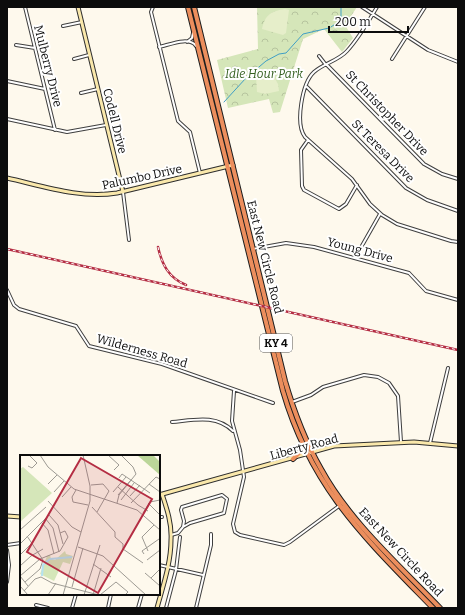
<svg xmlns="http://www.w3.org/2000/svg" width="465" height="615" font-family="Bitter,serif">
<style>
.park{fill:url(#park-crowns)}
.pitch{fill:#e6eeca}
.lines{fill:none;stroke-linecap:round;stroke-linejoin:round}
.stream{stroke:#409fc5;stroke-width:1}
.street-casing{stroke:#3f3f3f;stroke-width:4}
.secondary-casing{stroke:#2e2e2e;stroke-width:5}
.highway-casing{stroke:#1d1d1d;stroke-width:6}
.street{stroke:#fff;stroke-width:2}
.secondary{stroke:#fae8ab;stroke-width:3}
.highway{stroke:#ec8e5d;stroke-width:4}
.rail-casing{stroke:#b42d43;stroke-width:2.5}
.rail{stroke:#fff;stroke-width:1;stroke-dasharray:3;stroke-linecap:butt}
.labels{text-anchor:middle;stroke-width:4;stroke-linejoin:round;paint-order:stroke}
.shield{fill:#fff;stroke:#555;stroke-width:1}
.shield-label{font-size:11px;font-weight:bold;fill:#0c0c0c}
.street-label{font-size:12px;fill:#0c0c0c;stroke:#fff}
.park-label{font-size:12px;font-style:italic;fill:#356021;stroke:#fff}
.inset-river{fill:none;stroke:#b4e2f2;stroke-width:2}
.inset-road{fill:none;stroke:#9d9a93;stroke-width:1}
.view{fill:#b42d43;fill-opacity:0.15;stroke:#b42d43;stroke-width:2}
.inset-edge{fill:none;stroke:#0c0c0c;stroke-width:2}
</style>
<defs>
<pattern id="park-crowns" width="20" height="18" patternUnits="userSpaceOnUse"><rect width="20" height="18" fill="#d5e6b9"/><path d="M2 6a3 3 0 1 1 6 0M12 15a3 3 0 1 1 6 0" fill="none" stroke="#b6c49e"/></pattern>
</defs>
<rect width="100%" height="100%" fill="#fef9ed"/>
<path class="park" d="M257,7H357L345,25L353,38L342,52L324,29L303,39L280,112L273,113L269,99L228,108L217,60L258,49Z"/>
<path class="pitch" d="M285,9L289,10L286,33L283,35L262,29C265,15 271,11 285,9Z
M265,74L273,75L278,84L279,91L265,94L257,92L256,76Z"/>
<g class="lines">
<path class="stream" d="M331,27L341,20V7
M224,102L246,78L266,61L279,54L286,53L303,34L329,28"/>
<defs>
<path id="street" d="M25,7L55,130
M153,7L151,12L178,121L190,132L200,173
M362,7L428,50L458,62
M377,7C368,22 359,38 347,51C338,61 324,63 314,72C302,83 295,124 305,137L352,179L370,204L382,215L397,224L451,241L458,242
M63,26L82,22
M187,42L192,38L193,33
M16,45L35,48
M159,47C169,45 189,36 196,46
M319,56L326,65
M74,59L89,55
M392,59L425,7
M327,65L424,164L442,174L458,179
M7,81L45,89
M307,87L406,188L427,200L458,211
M81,93L98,89
M7,119L67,132L106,125
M308,140L301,150L302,186L304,190L339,209L346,204L357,185
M123,192L129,240
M253,249L286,243L314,247L409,273L426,291L458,300
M355,258L380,214
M7,290L14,305L19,309L76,326L89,346L162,364L273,403
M234,391L232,421L240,450L244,477L233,524L235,532L240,535L284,545L290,542L339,506
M292,402L311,395L323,387L364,375L378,377L389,383L398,396L401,442
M172,422C194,420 216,414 233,431
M430,443L448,368
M222,495L227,499L224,513L190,523L183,527L184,521L181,510L182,507Z
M159,517H162
M171,535L178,533L183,527
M7,545L21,543
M7,550L9,565L7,582
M159,565L203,575
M36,605L48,608
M72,608L76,594
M108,608L111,594
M138,608L142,594
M166,608L176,570L180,537
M196,608L211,545V534"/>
<path id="secondary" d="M78,7L123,192
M7,178C43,186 80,199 117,193L233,165
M159,495L334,446L414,442L458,446
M7,516L21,517
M157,608C163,586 171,563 171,540C172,524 167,509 162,494"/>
<path id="highway" d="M188,7L283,391C311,488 365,538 433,608
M194,7L285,381C294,412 305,441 321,469C350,522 398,564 440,608
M293,459L299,453L302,445"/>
</defs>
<use href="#street" class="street-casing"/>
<use href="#secondary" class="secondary-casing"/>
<use href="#highway" class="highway-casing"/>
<use href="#street" class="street"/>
<use href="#secondary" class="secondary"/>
<use href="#highway" class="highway"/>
<defs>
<path id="rail" d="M158,247C162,265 169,278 186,285
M7,249L458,350"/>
</defs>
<use href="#rail" class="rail-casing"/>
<use href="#rail" class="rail"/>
</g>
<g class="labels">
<rect class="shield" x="260" y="334" width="32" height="18" rx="3"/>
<g class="shield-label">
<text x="276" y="347">KY 4</text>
</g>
<g class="street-label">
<text transform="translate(48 66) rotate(76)" y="4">Mulberry Drive</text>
<text transform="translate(387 113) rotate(46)" y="4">St Christopher Drive</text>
<text transform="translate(115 121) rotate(76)" y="4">Codell Drive</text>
<text transform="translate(383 151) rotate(45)" y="4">St Teresa Drive</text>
<text transform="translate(142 177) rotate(-12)" y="4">Palumbo Drive</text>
<text transform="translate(360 250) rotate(15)" y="4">Young Drive</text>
<text transform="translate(265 257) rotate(76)" y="4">East New Circle Road</text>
<text transform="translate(142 351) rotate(16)" y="4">Wilderness Road</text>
<text transform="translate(304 447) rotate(-15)" y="4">Liberty Road</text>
<text transform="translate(401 552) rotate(47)" y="4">East New Circle Road</text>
</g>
<g class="park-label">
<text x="264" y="78">Idle Hour Park</text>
</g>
</g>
<g transform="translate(20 455)">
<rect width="140" height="140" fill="#fef9ed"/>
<path d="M3,12L32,38L0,67V14Z" fill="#d5e6b9"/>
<path d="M117,0H133L140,7V20Z" fill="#bbd699"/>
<path d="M45,96L46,99L53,101L50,109L43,107L34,126L20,119L27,101L30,100L31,104L35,105Z" fill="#d5e6b9"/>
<path class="inset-river" d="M30,104L52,102M22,121L23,110L30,104"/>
<path class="inset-road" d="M20,0L28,12L54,34L117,55L140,75M88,0L99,10L94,15M8,11L12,13L17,8L9,0M99,23L102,19L130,38M28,29L37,20M129,29L140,37M71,30L83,29L89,36L77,57M98,32L118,50L128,56M56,35L52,42L53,47L68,50M34,37L44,26M93,37L106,22M98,40L111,25M110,41L120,30M42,42L51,32M101,45L114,28M28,46L52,72L61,77M97,48L99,40L116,19L113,12L101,0M111,48L136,22L140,24M128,48L140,60M72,52L95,77V82L103,89V94L123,108M123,58L130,47L140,45M25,63L33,73L39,97M21,67L28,75L34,99M0,75L26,52M0,89L29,60L38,70L43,89M58,92L83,101L126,140M128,96L122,82L134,70M124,99L122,96L139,84M0,100L13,87M127,105L140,95M73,109L91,122M0,111L11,101L23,94M125,118L140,131M131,123L140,114M5,127L20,114L23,105L7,81M0,131L8,140M8,131L0,121L20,104L40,96L48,82L45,76L40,78M52,132L63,93M4,136L15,124L21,122L32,128L79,140M28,140L36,128M43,140L70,46V31L63,0M64,140L80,90M73,140L81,113M80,140L96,127L108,137L105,140"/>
<path class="view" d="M61,3L132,44L78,138L7,97Z"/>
<rect width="140" height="140" class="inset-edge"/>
</g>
<rect width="465" height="615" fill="none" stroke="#0c0c0c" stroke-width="16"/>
<path d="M329 26v6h79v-6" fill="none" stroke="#0c0c0c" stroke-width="2"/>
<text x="335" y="26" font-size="12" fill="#0c0c0c" stroke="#ffffff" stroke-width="3" paint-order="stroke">200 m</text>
</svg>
